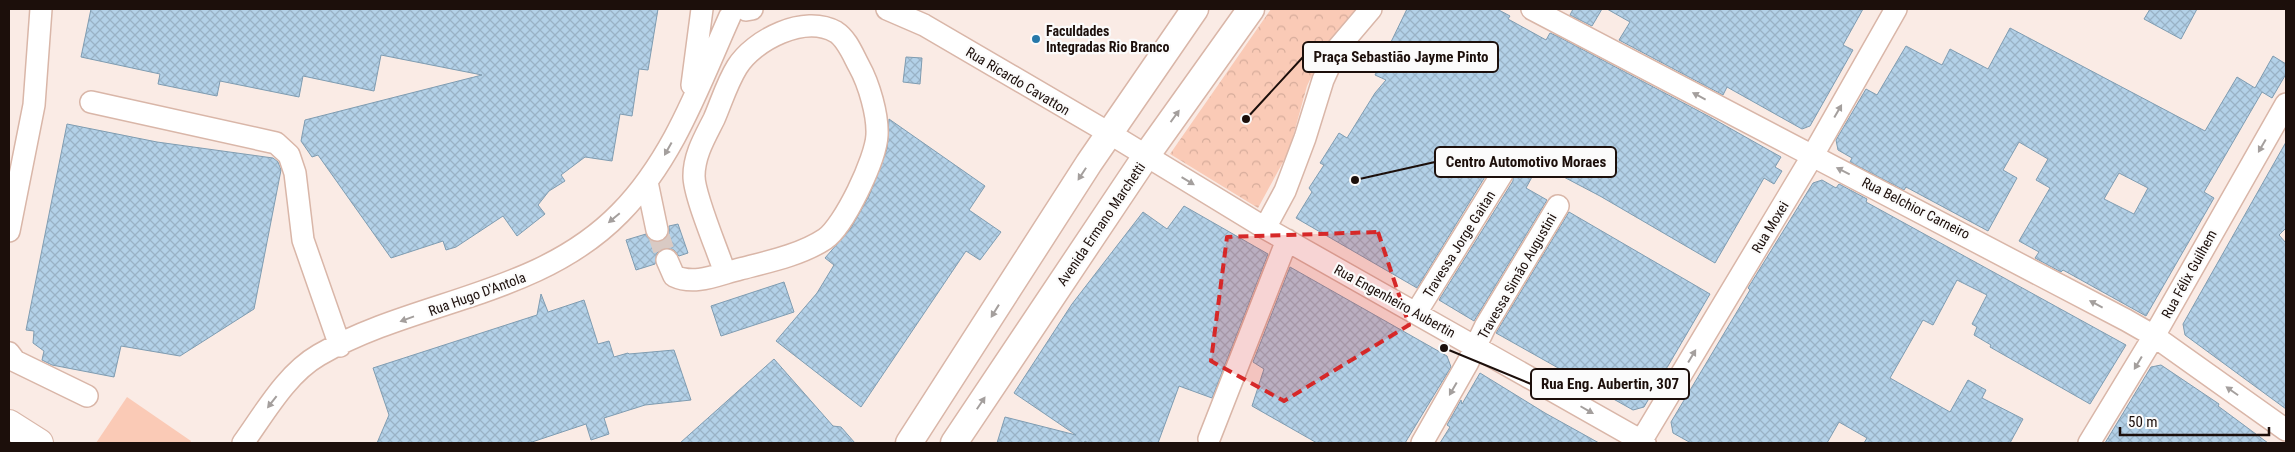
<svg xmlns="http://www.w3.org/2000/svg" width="2295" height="452" font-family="'Roboto Condensed',sans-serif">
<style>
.grass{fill:#facab6}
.park{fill:url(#park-crowns)}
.building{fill:url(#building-cross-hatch);stroke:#7f9cb1;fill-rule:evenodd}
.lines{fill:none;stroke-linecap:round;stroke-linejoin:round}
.minor-tunnel{stroke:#d9cac4;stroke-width:21;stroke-dasharray:21 11;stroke-linecap:butt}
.minor-casing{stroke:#d9b6a8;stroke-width:24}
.major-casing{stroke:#d9b6a8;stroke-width:29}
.highway-casing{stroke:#d9b6a8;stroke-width:30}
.minor{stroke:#fff;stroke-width:21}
.major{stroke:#fff;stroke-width:26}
.highway{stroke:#fff;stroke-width:28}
.oneway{fill:#a49f9d}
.marked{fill:#d62828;fill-opacity:0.2;stroke:#d62828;stroke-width:4;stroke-dasharray:10 6;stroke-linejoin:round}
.poi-dot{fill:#2678a9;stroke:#fbfbfb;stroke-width:2}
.labels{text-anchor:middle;stroke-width:4.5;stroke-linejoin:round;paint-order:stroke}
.poi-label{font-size:14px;font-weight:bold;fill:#1c0f0b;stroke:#fbfbfb;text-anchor:start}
.street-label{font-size:14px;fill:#1c0f0b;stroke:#fbfbfb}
.leader{fill:none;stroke:#1c0f0b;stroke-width:2}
.callout-dot{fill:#1c0f0b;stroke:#fbfbfb;stroke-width:2}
.callout{fill:#fbfbfb;stroke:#1c0f0b;stroke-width:2}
.callout-label{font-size:15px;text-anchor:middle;font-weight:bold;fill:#1c0f0b}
</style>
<defs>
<pattern id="park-crowns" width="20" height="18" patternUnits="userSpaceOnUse" patternTransform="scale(1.25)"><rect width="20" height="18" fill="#facab6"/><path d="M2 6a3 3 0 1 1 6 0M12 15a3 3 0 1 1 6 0" fill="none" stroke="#d6ac9b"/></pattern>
<pattern id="building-cross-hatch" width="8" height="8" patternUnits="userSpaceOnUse" patternTransform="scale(1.25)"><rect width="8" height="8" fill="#b3d1e8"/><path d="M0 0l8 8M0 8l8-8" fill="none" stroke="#99b2c6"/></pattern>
</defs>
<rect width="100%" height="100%" fill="#faebe5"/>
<path class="grass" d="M127,397L191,441L190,443H96Z"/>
<path class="park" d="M1271,9H1358L1327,43L1307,86L1289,151L1258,208L1170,154Z"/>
<path class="building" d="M91,9H658L648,70L639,69L632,116L620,114L612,161L585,157L561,175L565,181L549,191L538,205L545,214L517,236L503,216L456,247L446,250L443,241L391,258L318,155L312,157L301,141L305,120L482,75L381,55L374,91L303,76L299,97L220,81L217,96L158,84L160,74L81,57Z
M1407,9H1497L1510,16L1508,19L1546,40L1550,33L1557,36L1710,117L1781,157L1775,167L1782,171L1774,184L1764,178L1715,263L1600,196L1539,164L1526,188L1547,200L1474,321L1439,300L1513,181V169L1508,163H1497L1491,167L1417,288L1296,218L1312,192L1309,188L1324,165L1320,163L1339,133L1347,138L1375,93L1386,80L1375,75Z
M1573,9H1602L1592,26L1570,15Z
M1607,9H1863L1843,45L1853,50L1810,126L1802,129L1727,87L1723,95L1619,40L1630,22Z
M2150,9H2197L2181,39L2144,19Z
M2010,28L2205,131L2237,77L2255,88L2273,56L2286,64V74L2272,98L2262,92L2204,192L2214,198L2146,316L2063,270L2061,272L2035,258L2039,252L2019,241L2050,188L2036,180L2048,159L2019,142L2003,170L2017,178L1988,231L1906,187L1904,190L1850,162L1852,158L1838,150L1836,140L1866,89L1877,95L1906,46L1942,65L1950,49L1988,69ZM2119,173L2148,188L2134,214L2104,199Z
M906,57L922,58L920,84L903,82Z
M889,119L985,186L969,210L1001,232L980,260L966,251L861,407L776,341L817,293L834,265L825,258L851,228L869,196L887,149Z
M67,124L157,142L273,158L278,162L281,170L254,309L180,356L121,346L114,377L52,365L42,360L44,351L33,343L34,331L26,330Z
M2286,142V228L2279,235L2286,243V409L2185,335L2183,324Z
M1822,180L1836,188L1839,184L1867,199L1866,202L2126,345L2090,404L1990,347L1991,345L1974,335L1977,327L1972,324L1987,295L1957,280L1933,325L1923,320L1890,378L1950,412L1968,380L1986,390L1982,398L2023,419L2010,443H1864L1867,438L1839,422L1827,443H1691L1673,433L1671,422L1750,290L1748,288L1813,183Z
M1184,206L1268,254L1212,398L1179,386L1158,443H1088L1085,441L1084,443H997L1005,417L1076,435L1014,393L1072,304L1143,212L1167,229Z
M1569,212L1710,294L1644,407L1633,410L1496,333Z
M678,224L688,253L679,256L674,250L662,248L657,253L655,264L636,270L626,240L646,234L653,242H660L669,234V226Z
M1290,267L1447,356L1451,367L1405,443H1317L1252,406L1264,369L1253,362Z
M784,282L794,312L721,336L711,306Z
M541,294L548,312L584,300L598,344L609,341L614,357L628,353L629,354L674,350L691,400L645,405L604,418L609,434L591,440L586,424L529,443H377L389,415L373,368L537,315Z
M774,359L833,426L841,427L855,443H680Z
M2161,365L2219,404L2218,406L2268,443H2105L2151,367Z
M1480,373L1545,413L1599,443H1440L1450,427L1447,425L1461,400L1462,404Z"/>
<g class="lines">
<path class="minor-tunnel" d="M657,230L667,260"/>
<defs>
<path id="minor" d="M887,9L924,25L1109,133L1265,228L1645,443
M1532,9L2126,320L2154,336L2286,430
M746,10L752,9
M692,85L702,9
M91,102L276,143L289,155L295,173L303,240L340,346
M647,182L657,230
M1265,228L1285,191L1305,138L1323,80L1337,49L1371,9
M9,231L34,105L41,9
M667,260L674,276C695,286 719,274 740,269C767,262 801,255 825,239C844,226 876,159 877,135C878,115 869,84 859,66C853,55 847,39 836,32C804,14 754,40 737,67C727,83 721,103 714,119C705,137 694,155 694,176C694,196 718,251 725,273
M1416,313L1502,174
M9,353L15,361L87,396
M1209,439L1287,240
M243,443C264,414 286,374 319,355C416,299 538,297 620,213C674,158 699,85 730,16
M1422,443L1468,362L1485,327L1558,206
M1640,443L1813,155L1896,9
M2089,443L2154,336L2286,104"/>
<path id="major" d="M909,443L1089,163L1195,9
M954,443L1146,156L1251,9"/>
<path id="highway" d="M9,424L39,443"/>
</defs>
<use href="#minor" class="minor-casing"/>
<use href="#major" class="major-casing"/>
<use href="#highway" class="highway-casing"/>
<use href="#minor" class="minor"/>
<use href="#major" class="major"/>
<use href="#highway" class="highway"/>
</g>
<defs><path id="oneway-solid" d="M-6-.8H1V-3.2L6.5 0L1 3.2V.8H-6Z" transform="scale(1.25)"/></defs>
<g class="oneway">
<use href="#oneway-solid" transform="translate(1699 96) rotate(-152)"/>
<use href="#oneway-solid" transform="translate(1838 111) rotate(-60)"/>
<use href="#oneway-solid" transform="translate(1175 116) rotate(-54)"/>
<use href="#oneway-solid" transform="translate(2262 146) rotate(120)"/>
<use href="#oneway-solid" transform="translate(668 149) rotate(119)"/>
<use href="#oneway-solid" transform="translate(1843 171) rotate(-153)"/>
<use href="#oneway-solid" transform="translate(1082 174) rotate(123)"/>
<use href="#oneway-solid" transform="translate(1188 181) rotate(31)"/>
<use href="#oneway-solid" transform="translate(614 218) rotate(140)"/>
<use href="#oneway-solid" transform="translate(2096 304) rotate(-152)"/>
<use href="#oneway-solid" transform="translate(995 311) rotate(122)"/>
<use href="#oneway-solid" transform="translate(407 319) rotate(160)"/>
<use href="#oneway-solid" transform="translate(1692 356) rotate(-59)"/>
<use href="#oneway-solid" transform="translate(2138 363) rotate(121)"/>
<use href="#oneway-solid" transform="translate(1453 389) rotate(120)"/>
<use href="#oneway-solid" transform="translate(2232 391) rotate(-145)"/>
<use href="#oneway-solid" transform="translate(272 402) rotate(128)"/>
<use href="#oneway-solid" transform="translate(981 403) rotate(-56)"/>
<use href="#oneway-solid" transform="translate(1587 410) rotate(30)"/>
</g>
<path class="marked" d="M1378,232L1409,325L1284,401L1211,361L1227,237Z"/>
<circle class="poi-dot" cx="1036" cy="39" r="5"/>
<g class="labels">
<g class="poi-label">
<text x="1046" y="36">Faculdades<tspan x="1046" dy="16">Integradas Rio Branco</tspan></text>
</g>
<g class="street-label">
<text transform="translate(1018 81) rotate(31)" y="5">Rua Ricardo Cavatton</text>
<text transform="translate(1916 208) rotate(27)" y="5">Rua Belchior Carneiro</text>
<text transform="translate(1101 224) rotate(-56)" y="5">Avenida Ermano Marchetti</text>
<text transform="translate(1770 227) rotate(-59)" y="5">Rua Moxei</text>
<text transform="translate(1459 244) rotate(-58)" y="5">Travessa Jorge Gaitan</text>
<text transform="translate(2189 274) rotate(-61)" y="5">Rua Félix Guilhem</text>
<text transform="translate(1517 276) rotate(-60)" y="5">Travessa Simão Augustini</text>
<text transform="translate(477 294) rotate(-20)" y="5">Rua Hugo D'Antola</text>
<text transform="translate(1395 301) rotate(29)" y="5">Rua Engenheiro Aubertin</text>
</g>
</g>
<path class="leader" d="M1246 119L1303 57M1355 180L1435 162M1444 348L1531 384"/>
<g class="callout-dot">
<circle cx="1246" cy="119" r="5"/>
<circle cx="1355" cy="180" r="5"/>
<circle cx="1444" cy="348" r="5"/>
</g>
<g class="callout">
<rect x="1303" y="42" width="195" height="30" rx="5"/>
<rect x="1435" y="147" width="181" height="30" rx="5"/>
<rect x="1531" y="369" width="158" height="30" rx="5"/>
</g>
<g class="callout-label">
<text x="1401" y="62">Praça Sebastião Jayme Pinto</text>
<text x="1526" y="167">Centro Automotivo Moraes</text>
<text x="1610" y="389">Rua Eng. Aubertin, 307</text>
</g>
<rect width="2295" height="452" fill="none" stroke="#1c0f0b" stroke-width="20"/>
<path d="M2120 427v8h149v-8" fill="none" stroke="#1c0f0b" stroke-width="2.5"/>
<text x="2128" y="427" font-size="15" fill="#1c0f0b" stroke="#fbfbfb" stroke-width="4" paint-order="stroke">50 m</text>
</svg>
